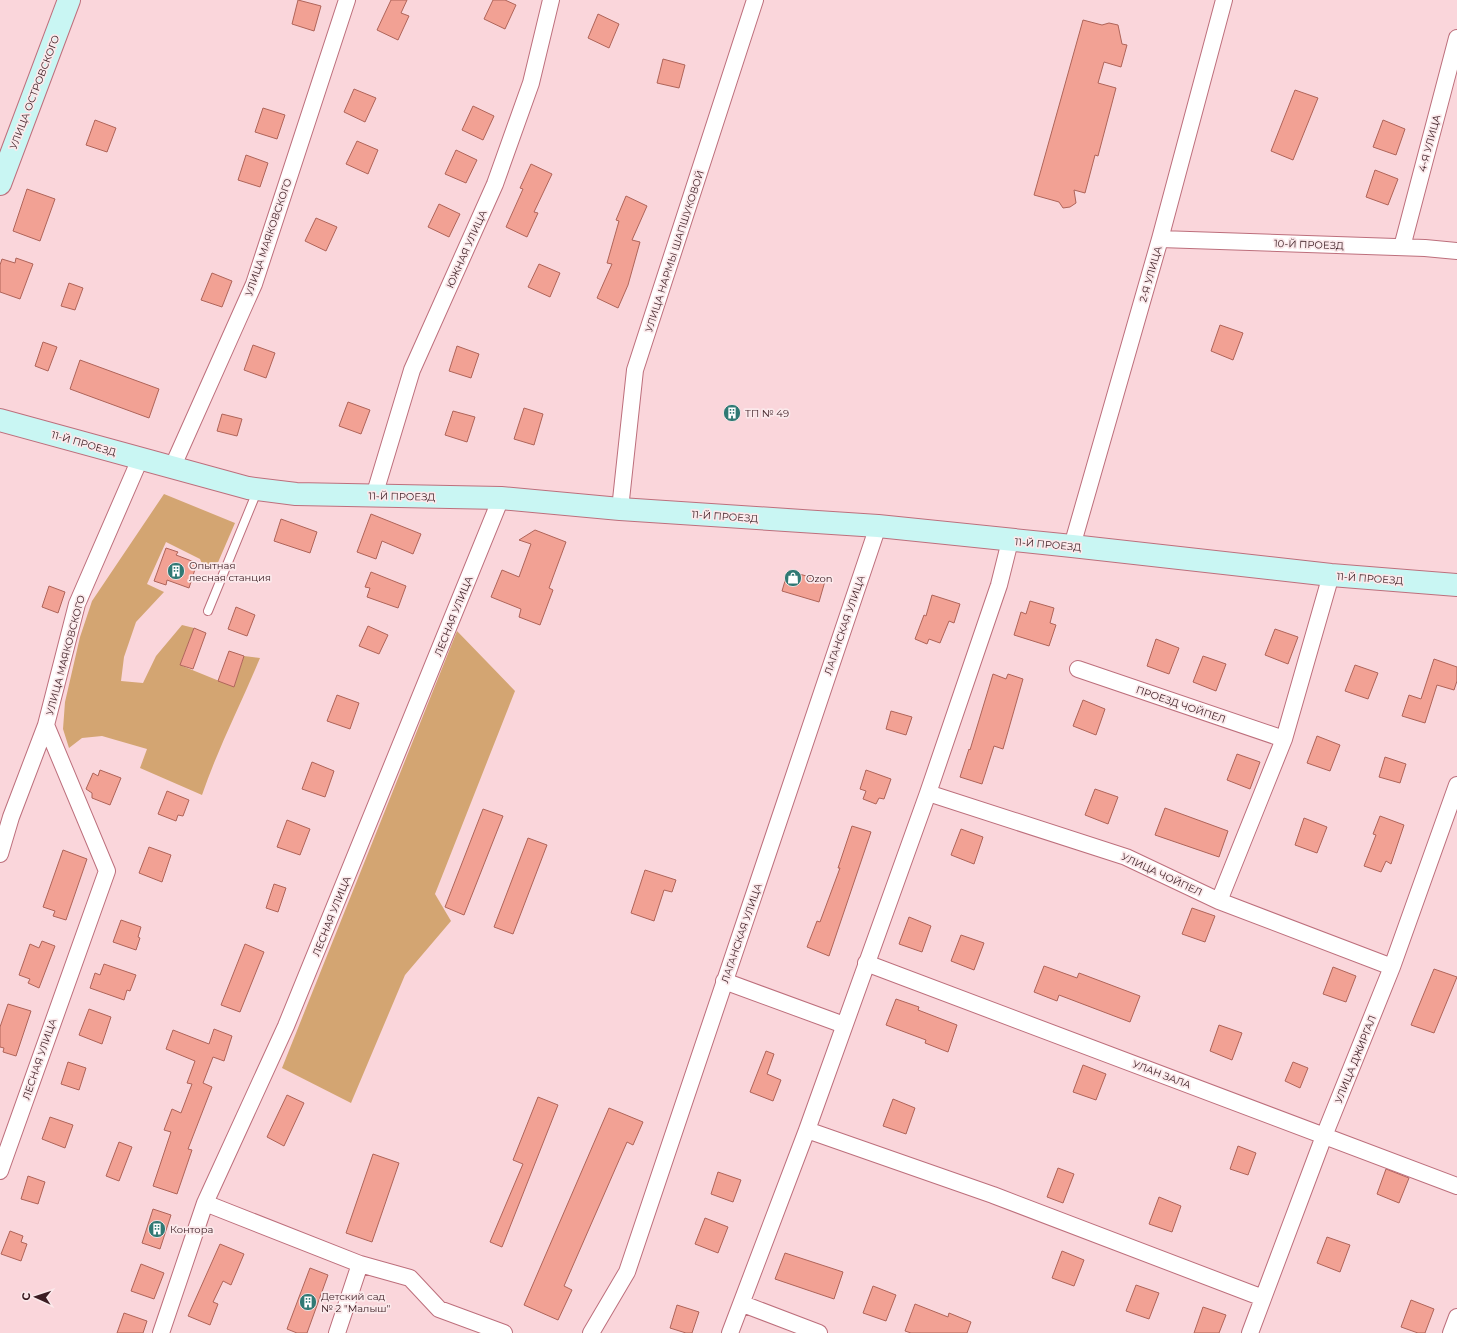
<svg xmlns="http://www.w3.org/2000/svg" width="1457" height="1333" font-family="Montserrat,sans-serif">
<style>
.green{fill:#d3a572}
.building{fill:#f2a194;stroke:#af6459}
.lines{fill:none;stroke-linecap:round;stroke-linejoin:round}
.lane-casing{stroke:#bd6f7c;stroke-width:10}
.street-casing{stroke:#bd6f7c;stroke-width:18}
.secondary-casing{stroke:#bd6f7c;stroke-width:24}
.lane{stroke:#fff;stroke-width:8}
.street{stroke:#fff;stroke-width:16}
.secondary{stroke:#c9f6f3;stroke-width:22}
.labels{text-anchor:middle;stroke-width:3.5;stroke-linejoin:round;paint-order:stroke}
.street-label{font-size:10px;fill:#3c1d23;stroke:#fbe9eb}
.poi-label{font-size:10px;fill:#3c1d23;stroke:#fbe9eb;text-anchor:start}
</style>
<rect width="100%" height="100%" fill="#fad6db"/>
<path class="green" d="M164,494L235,523L216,567L203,566L200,559L166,542L147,584L164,592L136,622L124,657L121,681L143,683L156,656L182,625L194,628L180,665L234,687L244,656L260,658C241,704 218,748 202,795L140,768L147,749L102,736L82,738L69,748L63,729L65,702L80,637L92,601Z
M457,631L515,691L435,894L451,921L405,975L351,1103L282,1068Z"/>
<path class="building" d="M298,0L321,6L314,31L292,24Z
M391,0H407L401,13L409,16L398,40L377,30Z
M493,0H505L516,5L505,29L484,19Z
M598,14L619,24L609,48L588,38Z
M1083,20L1102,25L1109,23L1118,25L1122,44L1127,45L1121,67L1104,62L1098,83L1116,88L1098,156L1095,155L1085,193L1074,190L1076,203L1070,207L1063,208L1059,202L1034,195Z
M663,59L685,65L679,88L657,83Z
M354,89L376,98L365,122L344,112Z
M1295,90L1318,98L1293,160L1271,151Z
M473,106L494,116L483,140L462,130Z
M263,108L285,115L277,139L255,132Z
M95,120L116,128L107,152L86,145Z
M1383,120L1405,129L1396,155L1373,147Z
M357,141L378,150L368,174L346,164Z
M456,150L477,160L466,183L445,174Z
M246,155L268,163L260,187L238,180Z
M531,164L552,174L534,212L538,213L527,237L506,227L523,189L520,188Z
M1375,170L1398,179L1388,205L1366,197Z
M27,189L55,199L40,241L13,231Z
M626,196L647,206L632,240L640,242L628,285L618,308L597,298L612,264L607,263L619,221L616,220Z
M439,204L460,214L449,237L428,227Z
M316,218L337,227L326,251L305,241Z
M16,258L33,264L20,299L0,292V265L2,259L15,263Z
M539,264L560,273L550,297L528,287Z
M212,273L232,281L222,307L201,300Z
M69,283L83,288L75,310L61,306Z
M1220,325L1243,333L1233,360L1211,351Z
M43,342L57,347L48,371L35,366Z
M253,345L275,353L266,378L244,370Z
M457,346L479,354L471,378L449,371Z
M80,360L159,389L149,418L70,389Z
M348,402L370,410L361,434L339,426Z
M524,408L543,414L534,445L514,439Z
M453,411L475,417L467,442L445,435Z
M222,414L242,419L237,436L217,431Z
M371,514L421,534L413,554L382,541L376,559L357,552Z
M281,519L317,532L310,553L274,541Z
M535,530L566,542L549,588L553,590L540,625L519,617L521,609L491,597L502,570L519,577L531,544L519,540Z
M166,548L178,552L176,555L197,563L189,588L167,580L166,585L154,581Z
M788,571L825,581L819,602L782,591Z
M371,572L406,586L398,608L367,597L370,588L365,587Z
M49,586L65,592L58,613L42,607Z
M932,595L960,604L954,623L949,621L940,643L929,639L927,644L915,639L924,615L926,616Z
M1030,601L1054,608L1050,623L1056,625L1049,646L1014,635L1021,612L1026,614Z
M236,607L255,615L247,636L228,629Z
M368,626L388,635L379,654L359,646Z
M194,628L206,633L193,669L180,665Z
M1275,629L1298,637L1288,664L1265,655Z
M1156,639L1179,648L1169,674L1147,666Z
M229,651L244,656L234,687L218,681Z
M1203,656L1226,664L1216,691L1193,682Z
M1434,659L1457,667V681L1454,690L1437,685L1425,723L1402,716L1409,695L1421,699Z
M1355,665L1378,673L1368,699L1345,691Z
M993,674L1006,679L1008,674L1023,679L1003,749L994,746L982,784L960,777L969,749L970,750Z
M337,695L359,703L350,729L327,721Z
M1083,700L1105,709L1096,735L1073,726Z
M891,711L912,717L906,735L886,729Z
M1317,736L1340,745L1330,771L1307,763Z
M1237,754L1260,762L1250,789L1227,780Z
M1385,757L1406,764L1400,783L1379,777Z
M312,762L334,771L325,797L302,789Z
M100,770L121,778L110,805L92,798V793L86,789L93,773L98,776Z
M866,770L891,779L884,799L879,798L876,804L863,799L866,791L860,789Z
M1095,789L1118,797L1108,824L1085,815Z
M167,791L189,800L183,816L178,815L176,821L158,814Z
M1165,808L1228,831L1219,857L1155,835Z
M483,809L503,816L464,915L445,907Z
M1380,816L1404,825L1391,864L1386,861L1381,872L1364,866L1376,835L1373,834Z
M1304,818L1327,827L1317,853L1295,845Z
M287,820L310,829L300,855L277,847Z
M852,826L871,832L829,956L807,947L817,921L820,922L840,868H838Z
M961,829L983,837L974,864L951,855Z
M528,838L547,845L513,934L494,927Z
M149,847L171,855L162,882L139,873Z
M63,850L87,859L66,920L53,916L55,911L43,907Z
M645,870L676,880L672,892L664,890L654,921L631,913Z
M274,884L286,888L278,912L266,908Z
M1192,908L1215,916L1205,942L1182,934Z
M909,917L931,926L922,952L899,944Z
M121,920L141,927L138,937L140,938L136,950L113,942Z
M961,935L984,943L974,970L951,961Z
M42,941L55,946L39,988L28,983L30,979L19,975L30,944L39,948Z
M245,944L264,952L240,1012L221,1005Z
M104,964L136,975L130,991L127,990L124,1000L90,988L95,973L100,975Z
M1044,966L1077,978L1079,973L1140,996L1130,1022L1059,995L1057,1001L1034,992Z
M1333,967L1356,976L1346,1002L1323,994Z
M1434,969L1457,977L1434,1033L1411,1025Z
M896,999L919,1007L918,1010L957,1025L948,1052L925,1043L926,1040L886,1025Z
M8,1004L31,1011L16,1056L3,1052L4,1048L0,1047V1027Z
M89,1009L111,1017L102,1044L79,1035Z
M1219,1025L1242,1033L1232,1060L1210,1051Z
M214,1029L232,1036L224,1061L213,1057L203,1083L212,1087L188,1149L192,1150L177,1194L153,1186L171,1132L164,1130L172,1109L181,1113L192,1084L187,1083L195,1061L166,1049L173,1030L209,1044Z
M766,1051L774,1054L767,1074L781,1080L773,1101L750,1092Z
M68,1062L86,1068L79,1090L61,1084Z
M1293,1062L1308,1068L1300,1088L1285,1081Z
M1083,1065L1106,1074L1096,1100L1073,1092Z
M287,1095L304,1103L284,1146L267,1137Z
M538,1097L558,1105L502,1247L490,1242L523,1164L513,1160Z
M893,1099L915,1108L906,1134L883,1126Z
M609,1108L643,1122L633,1145L627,1142L564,1286L572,1290L558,1320L524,1305Z
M50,1117L73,1125L65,1148L42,1139Z
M119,1142L132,1147L119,1181L106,1176Z
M1238,1146L1256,1153L1248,1175L1230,1169Z
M373,1154L399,1163L372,1242L346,1233Z
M1058,1168L1074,1174L1063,1203L1047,1197Z
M1386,1169L1409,1178L1399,1203L1377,1194Z
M718,1172L741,1180L733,1202L711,1194Z
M28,1176L45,1182L38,1204L21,1199Z
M1159,1197L1181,1206L1172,1232L1149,1224Z
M153,1209L171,1215L160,1249L142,1243Z
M705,1218L728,1227L718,1253L695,1244Z
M10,1231L23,1236L21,1242L27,1244L21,1261L1,1254Z
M1327,1237L1350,1245L1340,1272L1317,1263Z
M220,1244L244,1254L231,1285L223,1281L213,1302L218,1304L210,1325L188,1316Z
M1062,1251L1084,1260L1074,1286L1052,1278Z
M785,1253L843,1272L834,1299L775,1279Z
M141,1264L164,1273L154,1299L131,1291Z
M310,1268L328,1275L307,1333H297L287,1329Z
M1136,1285L1159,1293L1149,1319L1126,1311Z
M873,1286L896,1295L886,1321L863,1313Z
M1411,1300L1434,1309L1425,1333H1418L1401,1327Z
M915,1304L948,1317L949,1313L971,1322L967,1333H911L905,1331Z
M677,1305L699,1312L692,1333H686L670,1328Z
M1203,1307L1226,1315L1219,1333H1194Z
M124,1313L147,1321L143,1333H117Z"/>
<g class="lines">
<defs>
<path id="lane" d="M208,611L258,489"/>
<path id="street" d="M1160,239L1425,248L1457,251
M1402,247L1457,38
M172,468L254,284L347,0
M374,496L412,370L495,184L531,83L551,0
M620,509L635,370L755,0
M1072,546L1160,239L1224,0
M1078,669L1284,739
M928,793L1126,857L1219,901L1392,967
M0,854L11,817L46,725L77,604L140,459
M1219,901L1284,739L1331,575
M866,963L1457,1186
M724,981L844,1025
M807,1130L993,1195L1263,1298
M0,1171L107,871L46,725
M205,1203L360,1264L410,1278L439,1309L504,1333
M743,1304L819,1333
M161,1333L205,1203L286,1026L501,498
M337,1333L360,1264
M591,1333L627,1272L878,526
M730,1333L807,1130L928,793L999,585L1010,541
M1250,1333L1324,1136L1392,967L1457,785
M1451,1333L1457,1317"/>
<path id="secondary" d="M0,184L69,0
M0,420L248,488L296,494L501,498L620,509L878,526L1072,546L1331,575L1457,585"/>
</defs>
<use href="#lane" class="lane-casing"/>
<use href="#street" class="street-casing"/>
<use href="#secondary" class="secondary-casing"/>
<use href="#lane" class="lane"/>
<use href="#street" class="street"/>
<use href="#secondary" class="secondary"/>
</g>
<defs>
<symbol id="building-disc" viewBox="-11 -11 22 22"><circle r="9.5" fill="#307974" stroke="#fbe9eb"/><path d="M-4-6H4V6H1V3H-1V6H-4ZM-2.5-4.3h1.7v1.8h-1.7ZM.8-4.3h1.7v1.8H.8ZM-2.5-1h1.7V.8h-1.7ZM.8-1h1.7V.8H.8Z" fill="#fff"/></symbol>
<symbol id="shop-disc" viewBox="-11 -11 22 22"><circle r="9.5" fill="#307974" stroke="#fbe9eb"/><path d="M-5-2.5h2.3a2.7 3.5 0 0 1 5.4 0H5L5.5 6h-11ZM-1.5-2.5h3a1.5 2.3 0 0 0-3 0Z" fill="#fff"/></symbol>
</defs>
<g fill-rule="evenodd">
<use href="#building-disc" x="722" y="403" width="20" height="20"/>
<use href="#building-disc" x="166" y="561" width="20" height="20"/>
<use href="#shop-disc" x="783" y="568" width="20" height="20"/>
<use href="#building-disc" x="147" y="1219" width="20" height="20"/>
<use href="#building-disc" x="298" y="1292" width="20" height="20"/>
</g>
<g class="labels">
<g class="street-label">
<text transform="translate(34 92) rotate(-69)" y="4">УЛИЦА ОСТРОВСКОГО</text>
<text transform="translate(1429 143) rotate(-75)" y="4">4-Я УЛИЦА</text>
<text transform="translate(268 237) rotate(-71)" y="4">УЛИЦА МАЯКОВСКОГО</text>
<text transform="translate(1309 244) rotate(2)" y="4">10-Й ПРОЕЗД</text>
<text transform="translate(466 249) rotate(-66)" y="4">ЮЖНАЯ УЛИЦА</text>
<text transform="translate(674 251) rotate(-72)" y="4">УЛИЦА НАРМЫ ШАПШУКОВОЙ</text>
<text transform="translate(1150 274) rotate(-74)" y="4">2-Я УЛИЦА</text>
<text transform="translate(84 443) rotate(16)" y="4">11-Й ПРОЕЗД</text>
<text transform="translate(402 496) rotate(1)" y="4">11-Й ПРОЕЗД</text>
<text transform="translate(725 516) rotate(4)" y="4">11-Й ПРОЕЗД</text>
<text transform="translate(1048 544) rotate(5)" y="4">11-Й ПРОЕЗД</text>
<text transform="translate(1370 578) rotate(4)" y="4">11-Й ПРОЕЗД</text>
<text transform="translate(453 616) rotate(-68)" y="4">ЛЕСНАЯ УЛИЦА</text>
<text transform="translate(844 625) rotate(-71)" y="4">ЛАГАНСКАЯ УЛИЦА</text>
<text transform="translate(65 655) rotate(-75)" y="4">УЛИЦА МАЯКОВСКОГО</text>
<text transform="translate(1181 704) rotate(19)" y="4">ПРОЕЗД ЧОЙПЕЛ</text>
<text transform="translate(1162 874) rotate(25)" y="4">УЛИЦА ЧОЙПЕЛ</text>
<text transform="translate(331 916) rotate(-68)" y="4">ЛЕСНАЯ УЛИЦА</text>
<text transform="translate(741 933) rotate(-71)" y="4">ЛАГАНСКАЯ УЛИЦА</text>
<text transform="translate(39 1059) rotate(-71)" y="4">ЛЕСНАЯ УЛИЦА</text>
<text transform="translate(1355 1059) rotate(-68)" y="4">УЛИЦА ДЖИРГАЛ</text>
<text transform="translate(1162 1074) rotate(21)" y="4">УЛАН ЗАЛА</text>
</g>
<g class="poi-label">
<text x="745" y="417">ТП № 49</text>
<text x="189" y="569">Опытная<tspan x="189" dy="12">лесная станция</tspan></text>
<text x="806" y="582">Ozon</text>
<text x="170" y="1233">Контора</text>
<text x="321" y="1300">Детский сад<tspan x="321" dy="12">№ 2 "Малыш"</tspan></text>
</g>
</g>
<g transform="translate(36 1297) rotate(273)" stroke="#fbe9eb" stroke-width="3" paint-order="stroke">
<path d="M0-3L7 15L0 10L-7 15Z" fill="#3c1d23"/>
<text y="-6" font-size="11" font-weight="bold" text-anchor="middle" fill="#3c1d23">С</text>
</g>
</svg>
